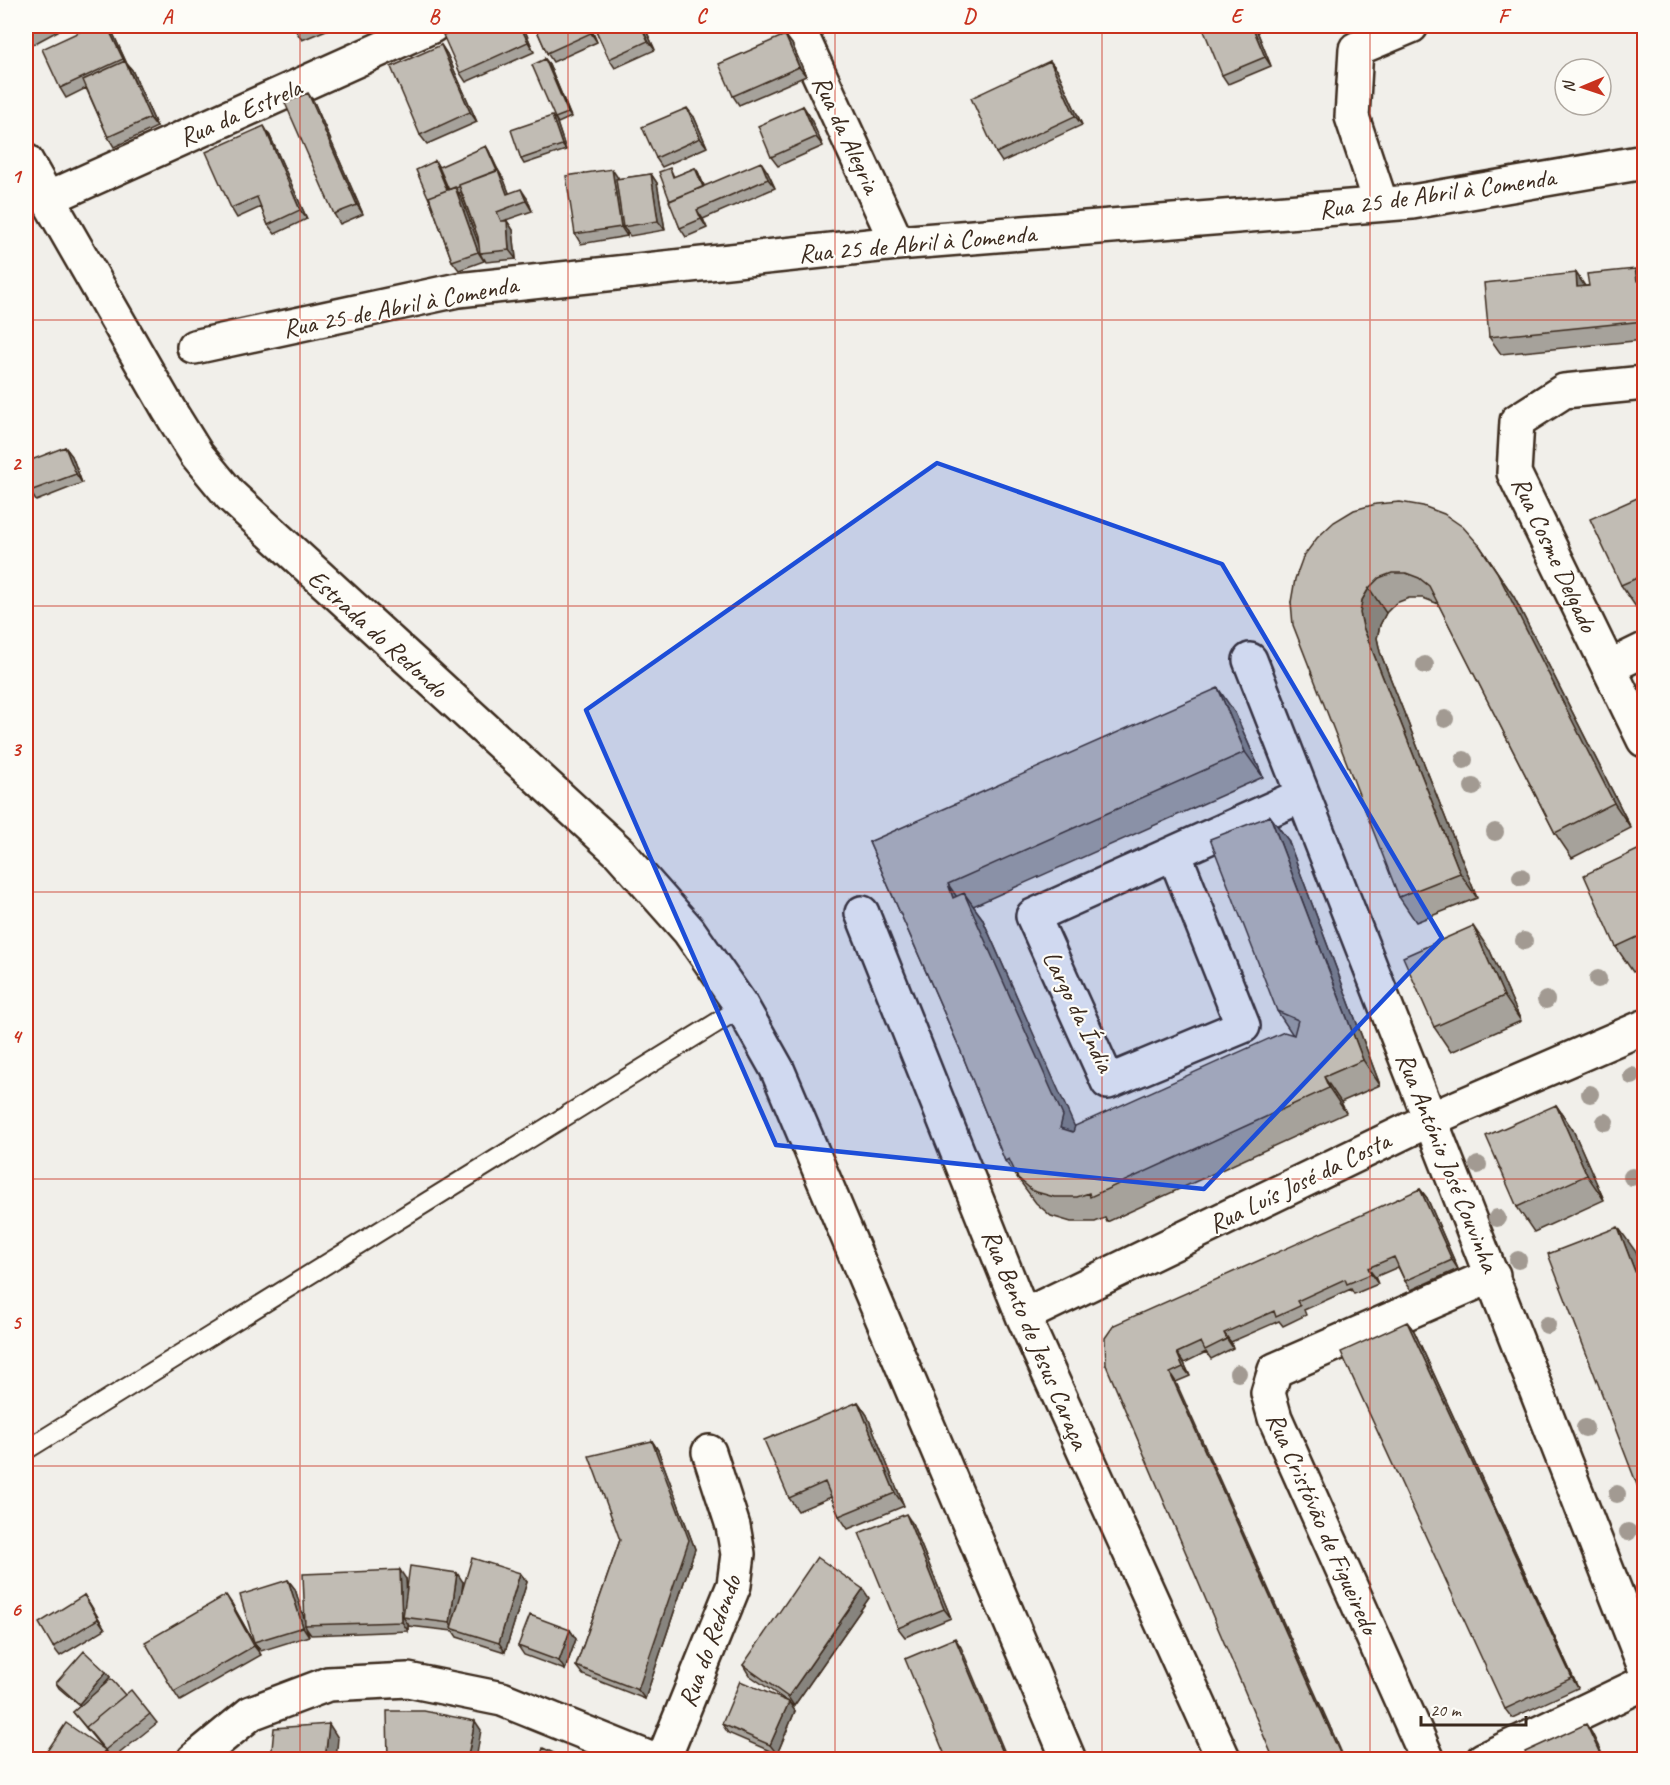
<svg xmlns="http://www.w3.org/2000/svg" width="1670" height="1785" font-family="Caveat,sans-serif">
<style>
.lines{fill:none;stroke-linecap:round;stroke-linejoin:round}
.service-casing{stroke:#3b2a1e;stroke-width:22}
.minor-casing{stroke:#3b2a1e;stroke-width:38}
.primary-casing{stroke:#3b2a1e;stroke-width:38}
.service{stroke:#fdfcf7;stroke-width:18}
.minor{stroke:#fdfcf7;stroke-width:33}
.primary{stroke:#fdfcf7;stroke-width:33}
.tree{fill:#a29a92}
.wall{fill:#a6a29b;stroke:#3b2a1e;stroke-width:1.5;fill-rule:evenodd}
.shaded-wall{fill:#87847e;stroke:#3b2a1e;stroke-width:1.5}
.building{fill:#c1bcb4;stroke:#3b2a1e;stroke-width:1.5}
.marked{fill:#1d4ed8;fill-opacity:0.2;stroke:#1d4ed8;stroke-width:4.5;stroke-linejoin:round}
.grid{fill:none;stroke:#c8321e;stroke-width:1.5;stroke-opacity:0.55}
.labels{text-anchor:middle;stroke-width:4.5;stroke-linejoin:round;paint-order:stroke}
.street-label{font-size:26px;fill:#3b2a1e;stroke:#fdfcf7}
.neatline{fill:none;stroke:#c8321e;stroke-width:2}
.grid-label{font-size:20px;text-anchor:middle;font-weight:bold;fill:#c8321e}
</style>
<rect width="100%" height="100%" fill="#f1efea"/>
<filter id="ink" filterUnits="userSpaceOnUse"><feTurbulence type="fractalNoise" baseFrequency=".0167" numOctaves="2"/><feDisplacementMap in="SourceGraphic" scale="12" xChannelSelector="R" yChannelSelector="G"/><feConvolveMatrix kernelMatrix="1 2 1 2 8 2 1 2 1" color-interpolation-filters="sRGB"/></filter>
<g filter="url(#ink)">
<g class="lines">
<defs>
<path id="service" d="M26,1450L742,1007"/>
<path id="minor" d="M797,26L897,243
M47,199L432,26
M1381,204L1352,117L1356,49L1411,26
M194,347L458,290L897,243L1412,202L1644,162
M1644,383L1564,391L1517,421L1514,473L1644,740
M1250,660L1644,1665
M1609,667L1644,650
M1174,853L1243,1026L1108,1082L1033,916L1303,795
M862,913L1023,1316L1224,1760
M1023,1316L1431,1119L1644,1027
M194,1760L251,1713L328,1684L408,1680L502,1699L653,1760
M663,1760L734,1585L738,1554L733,1526L709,1452
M1428,1760L1275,1418L1268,1393L1275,1370L1493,1275
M1483,1760L1644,1683"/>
<path id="primary" d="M26,161L169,410L197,455L230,495L619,852L689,931L742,1007L777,1069L1069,1760"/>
</defs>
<use href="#service" class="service-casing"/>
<use href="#minor" class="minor-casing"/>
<use href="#primary" class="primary-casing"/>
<use href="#service" class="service"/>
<use href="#minor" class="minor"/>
<use href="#primary" class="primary"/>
</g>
<g class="tree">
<circle cx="1425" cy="665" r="9"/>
<circle cx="1445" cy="719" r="9"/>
<circle cx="1464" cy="760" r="9"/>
<circle cx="1473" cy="787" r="9"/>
<circle cx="1495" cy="832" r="9"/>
<circle cx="1521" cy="877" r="9"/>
<circle cx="1524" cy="941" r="9"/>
<circle cx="1598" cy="979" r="9"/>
<circle cx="1546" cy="1000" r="9"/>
<circle cx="1632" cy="1076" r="9"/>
<circle cx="1590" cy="1094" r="9"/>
<circle cx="1605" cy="1122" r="9"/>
<circle cx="1478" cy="1165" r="9"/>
<circle cx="1632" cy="1177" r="9"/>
<circle cx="1497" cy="1218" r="9"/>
<circle cx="1518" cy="1260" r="9"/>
<circle cx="1547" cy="1325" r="9"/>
<circle cx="1238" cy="1373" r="9"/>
<circle cx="1585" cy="1428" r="9"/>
<circle cx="1617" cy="1494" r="9"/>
<circle cx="1628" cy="1532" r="9"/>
</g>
<path class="wall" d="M26,26H67L30,46L26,41Z
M92,26H109L111,29L127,64L132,70L157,127L114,147L108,137L86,88L66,98L60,88Z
M293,26H336L302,40L296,31Z
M523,26L534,52L466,82L460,73Z
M535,26H590L597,42L553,62L547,53Z
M594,26H644L655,50L615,68L609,59Z
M1255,26L1271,66L1228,84L1222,75Z
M785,35L792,44L806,76L739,105L733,96Z
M441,45L447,54L477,122L427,144L420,135Z
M545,59L549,64L571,117L558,123L555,118Z
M1050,61L1057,70L1082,125L1002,162L996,153Z
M314,102L363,214L340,224L334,214Z
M803,106L809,115L823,146L778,166L771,157Z
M694,117L707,147L662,167L656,158Z
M556,120L566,150L524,164L521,159Z
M270,136L307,219L275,234L268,225L261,207L237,218L231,208Z
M486,146L489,151L498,170L504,180L509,193L527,198L532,211L503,221H507L513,230L516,259L486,262L484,258V261L459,270L452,261L431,203L429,199L435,161L438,166L448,190ZM461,192L478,237L479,246L461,197L459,193Z
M670,168L674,177L695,168L698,172L704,186L767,171L775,188L703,219L707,228L686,237L680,228L670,201Z
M651,174L657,183L665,230L630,236L627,232V236L581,244L575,234L618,178V179Z
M1576,273L1585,286L1644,280V340L1501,354L1489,337Z
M65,447L72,456L82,483L36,501L30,491Z
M1644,495V608L1638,610L1621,585Z
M1479,545L1514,597L1631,828L1572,858L1555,833L1439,605L1436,603L1423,598H1409L1396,603L1386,613L1380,625L1377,638L1380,652L1477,898L1416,922L1399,897L1291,602Z
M1235,713L1263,777L973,906L982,918L1074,1127L1293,1035L1277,1011L1270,816L1288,840L1380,1085L1341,1102L1346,1113L1107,1222L1105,1218L1095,1222H1071L1051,1216L1036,1203L1005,1161L960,1049L869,842Z
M1644,847V967L1633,972L1616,947Z
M1490,951L1521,1021L1451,1052L1434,1027Z
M1556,1105L1573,1130L1604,1200L1534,1232L1517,1207Z
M1420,1189L1427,1198L1458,1269L1411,1290L1405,1281L1398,1267L1375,1277L1378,1284L1354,1294L1351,1289L1304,1310L1306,1315L1283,1326L1279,1321L1231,1342L1233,1348L1211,1359L1206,1352L1184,1363L1190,1376L1176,1382L1106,1365Z
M1407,1322L1414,1331L1578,1688L1512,1718L1505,1709Z
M858,1402L867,1415L904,1506L848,1529L839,1516L831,1497L798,1511L789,1498Z
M652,1441L658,1450L695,1549L645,1699L583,1675L576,1666L620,1540Z
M912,1523L951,1618L905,1637L898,1628Z
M520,1573L527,1582L505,1652L457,1637L453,1631L409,1626L408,1624V1631L311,1635L306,1628L309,1636L261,1651L254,1642L288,1580L295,1589L305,1622L406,1579V1591L463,1582L462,1592Z
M84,1595L105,1629L60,1656L53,1647Z
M869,1598L794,1706L749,1675L743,1665Z
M232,1604L261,1655L180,1701L174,1692Z
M570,1630L576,1639L565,1670L524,1655L518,1646Z
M106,1672L110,1677L98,1690L125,1695L150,1714L157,1723L111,1760H41L103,1749L73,1712L80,1706L59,1688L56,1683Z
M789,1702L795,1711L777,1754L728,1733L722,1724Z"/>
<path class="shaded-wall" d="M107,26H109L111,29L127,64L132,70L157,127L150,118L127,64L123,59Z
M520,26H523L534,52L528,42Z
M587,26H590L597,42L591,33Z
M641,26H644L655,50L648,41Z
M1252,26H1255L1271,66L1265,57Z
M785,35L792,44L806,76L799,67Z
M441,45L447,54L477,122L470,112Z
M545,59L549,64L571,117L568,113Z
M1050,61L1057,70L1082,125L1075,116Z
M308,93L314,102L363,214L357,205Z
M803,106L809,115L823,146L816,137Z
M687,108L694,117L707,147L700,138Z
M552,116L556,120L566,150L562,145Z
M264,126L270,136L307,219L300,210Z
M486,146L489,151L498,171V170L504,180L513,203L507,194Z
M435,161L438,166L451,196L448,191Z
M761,162L767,171L775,188L768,179Z
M695,168L698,172L708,194L705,190Z
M612,169L618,178L626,226L623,227L627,232V236L621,227Z
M651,174L657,183L665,230L658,221Z
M455,187L461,197L482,253H480L484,261L478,252Z
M521,189L527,198L532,211L526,201Z
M697,210L703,219L707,228L701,219Z
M507,221L513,230L516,259L509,250Z
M1635,269L1644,282L1637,281Z
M1576,273L1588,291L1577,287Z
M65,447L72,456L82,483L76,474Z
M1479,545L1514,597L1631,828L1614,803Z
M1369,588L1386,613L1380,625L1377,638L1380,652L1477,898L1460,873L1363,627L1360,613L1362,600Z
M1218,688L1235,713L1263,777L1245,752Z
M1270,816L1288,840L1380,1085L1363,1060Z
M948,884L965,909L953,898Z
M964,893L982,918L1081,1141L1060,1128Z
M1473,926L1490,951L1521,1021L1504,996Z
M1324,1077L1341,1102L1346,1113L1329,1088Z
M1556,1105L1573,1130L1604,1200L1587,1175Z
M1420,1189L1427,1198L1458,1269L1452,1260Z
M1618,1227L1636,1252L1644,1275V1295Z
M1368,1268L1375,1277L1378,1284L1371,1274Z
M1407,1322L1414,1331L1578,1688L1572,1678Z
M1224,1333L1231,1342L1233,1348L1227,1339Z
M1177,1353L1184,1363L1190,1376L1183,1367Z
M1170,1373L1176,1382L1345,1760H1343Z
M858,1402L867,1415L904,1506L895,1493Z
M652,1441L658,1450L695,1549L645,1699L638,1690Z
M906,1514L912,1523L951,1618L944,1609Z
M400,1570L406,1579L408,1617H403L408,1624V1631L402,1622Z
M457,1573L463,1582L457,1630L455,1629L450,1623Z
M520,1573L527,1582L505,1652L499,1643Z
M288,1580L295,1589L306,1625H305L309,1636L303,1627Z
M863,1589L869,1598L794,1706L788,1697Z
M84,1595L90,1604L105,1629L98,1619Z
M226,1595L232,1604L261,1655L254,1646Z
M570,1630L576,1639L565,1670L559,1661Z
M955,1638L961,1647L1008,1760H1006Z
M106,1672L110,1677L82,1708L79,1704Z
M789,1702L795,1711L777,1754L770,1745Z
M475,1721L481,1730L476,1760H467Z
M329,1724L338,1738L336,1760H325Z
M1586,1724L1592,1733L1605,1760H1603Z
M105,1750L111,1760H99Z"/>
<path class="building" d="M26,26H33L26,30Z
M92,26H107L123,59L60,88L42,49Z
M293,26H309L296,31Z
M464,26H520L528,42L460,73L443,35Z
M535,26H587L591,33L547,53Z
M594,26H641L648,41L609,59Z
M1202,26H1252L1265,57L1222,75Z
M785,35L799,67L733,96L719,64Z
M441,45L470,112L420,135L391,67Z
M545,59L568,113L555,118L532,65Z
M125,61L150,118L108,137L83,80Z
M1050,61L1075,116L996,153L971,98Z
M308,93L357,205L334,214L285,103Z
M803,106L816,137L771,157L758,126Z
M687,108L700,138L656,158L642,127Z
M552,116L562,145L521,159L511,130Z
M264,126L300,210L268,225L257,197L231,208L206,152Z
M486,146L497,171L459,185V187L455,188V187L449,190L439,167Z
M435,161L447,190L429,197L430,199H429L416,170Z
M761,162L768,179L697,210L701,219L680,228L669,201Z
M670,168L673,177L695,168L703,187L670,201L659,172Z
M612,169L621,227L575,234L566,176Z
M498,170L507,194L521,189L526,201L497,212L501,221H507L509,250L480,253L478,237L459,185Z
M651,174L658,221L623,227L616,179Z
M455,187L478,252L452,261L429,197Z
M1635,269L1637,281L1644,280V321L1489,337L1484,283L1576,273L1577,287L1589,286L1587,274Z
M65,447L76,474L30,491L26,481V462Z
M1644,495V575L1621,585L1590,519Z
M1400,502L1423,506L1444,514L1463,527L1479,545L1497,572L1614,803L1555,833L1429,586L1419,578L1406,573H1392L1379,578L1369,588L1362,600L1360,613L1363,627L1460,873L1399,897L1293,625L1291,602L1295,579L1303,557L1317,538L1334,522L1354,510L1376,504Z
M1218,688L1245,752L948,884L953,898L964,893L1063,1116L1060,1128L1073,1132L1075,1126L1284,1032L1294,1035L1298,1020L1277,1011L1210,839L1270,816L1363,1060L1324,1077L1329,1088L1090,1197L1089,1193L1077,1197H1054L1033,1191L1018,1178L1009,1159L1005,1161L960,1049L869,842Z
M1644,847V934L1616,947L1584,875Z
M1473,926L1504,996L1434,1027L1403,957Z
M1556,1105L1587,1175L1517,1207L1486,1136Z
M1420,1189L1452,1260L1405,1281L1394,1257L1368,1268L1371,1274L1347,1284L1345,1279L1297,1301L1300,1306L1276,1317L1274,1311L1224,1333L1227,1339L1205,1350L1201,1342L1177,1353L1183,1367L1170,1373L1343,1760H1274L1106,1365L1105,1338L1114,1325Z
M1618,1227L1644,1295V1503L1548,1254Z
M1407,1322L1572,1678L1505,1709L1341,1352Z
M858,1402L895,1493L839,1516L825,1482L789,1498L764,1440Z
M652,1441L689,1540L638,1690L576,1666L620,1540L589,1456Z
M906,1514L944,1609L898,1628L859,1533Z
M817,1557L863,1589L788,1697L743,1665Z
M472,1558L520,1573L499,1643L451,1628Z
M410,1566L457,1573L450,1623L403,1617Z
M400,1570L402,1622L305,1625L303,1574Z
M288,1580L303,1627L254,1642L240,1595Z
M84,1595L98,1619L53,1647L39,1623Z
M226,1595L254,1646L174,1692L145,1642Z
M530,1615L570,1630L559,1661L518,1646Z
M955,1638L1006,1760H947L905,1659Z
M84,1651L106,1672L79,1704L56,1683Z
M111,1679L125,1695L86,1727L89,1731L73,1712Z
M740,1681L789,1702L770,1745L722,1724Z
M131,1690L150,1714L105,1750L86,1727Z
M387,1711H424L475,1721L467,1760H388Z
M66,1723L105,1750L99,1760H41Z
M329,1724L325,1760H271L274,1728Z
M1586,1724L1603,1760H1528L1525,1752Z
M543,1748L568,1760H539Z"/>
</g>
<path class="marked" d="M937,463L1222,564L1442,938L1204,1189L776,1145L586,710Z"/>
<path class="grid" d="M300,26V1760M568,26V1760M835,26V1760M1102,26V1760M1370,26V1760M26,320H1644M26,606H1644M26,892H1644M26,1179H1644M26,1466H1644"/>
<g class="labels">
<g class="street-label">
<text transform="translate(240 112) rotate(-24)" y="9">Rua da Estrela</text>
<text transform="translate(847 134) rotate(65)" y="9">Rua da Alegria</text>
<text transform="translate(1437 193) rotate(-8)" y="9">Rua 25 de Abril à Comenda</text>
<text transform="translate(917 243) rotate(-5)" y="9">Rua 25 de Abril à Comenda</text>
<text transform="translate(400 306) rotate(-11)" y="9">Rua 25 de Abril à Comenda</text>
<text transform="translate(1555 554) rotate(65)" y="9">Rua Cosme Delgado</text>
<text transform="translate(378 633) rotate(42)" y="9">Estrada do Redondo</text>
<text transform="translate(1079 1011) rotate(64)" y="9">Largo da Índia</text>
<text transform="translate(1448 1162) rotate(68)" y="9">Rua António José Couvinha</text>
<text transform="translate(1299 1182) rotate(-26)" y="9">Rua Luís José da Costa</text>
<text transform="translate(1036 1339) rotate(67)" y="9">Rua Bento de Jesus Caraça</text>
<text transform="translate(1323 1523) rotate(66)" y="9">Rua Cristóvão de Figueiredo</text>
<text transform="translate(709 1641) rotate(-70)" y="9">Rua do Redondo</text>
</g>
</g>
<rect width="1670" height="1785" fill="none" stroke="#fdfcf7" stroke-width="66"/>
<g transform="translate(1583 87) rotate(268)"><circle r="28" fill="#fdfcf7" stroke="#afa8a0" stroke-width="1.5"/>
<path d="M0-4.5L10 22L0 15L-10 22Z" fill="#c8321e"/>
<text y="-9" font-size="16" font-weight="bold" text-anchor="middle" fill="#3b2a1e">N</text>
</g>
<path d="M1421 1716v9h105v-9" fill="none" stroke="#3b2a1e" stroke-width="3"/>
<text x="1430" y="1716" font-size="18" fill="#3b2a1e" stroke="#fdfcf7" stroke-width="4.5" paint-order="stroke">20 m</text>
<rect x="33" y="33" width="1604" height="1719" class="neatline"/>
<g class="grid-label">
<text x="167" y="23">A</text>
<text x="434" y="23">B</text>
<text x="701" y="23">C</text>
<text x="969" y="23">D</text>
<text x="1236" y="23">E</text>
<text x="1503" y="23">F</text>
<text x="16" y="183">1</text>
<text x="16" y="470">2</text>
<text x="16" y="756">3</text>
<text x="16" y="1043">4</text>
<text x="16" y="1329">5</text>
<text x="16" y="1616">6</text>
</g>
</svg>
